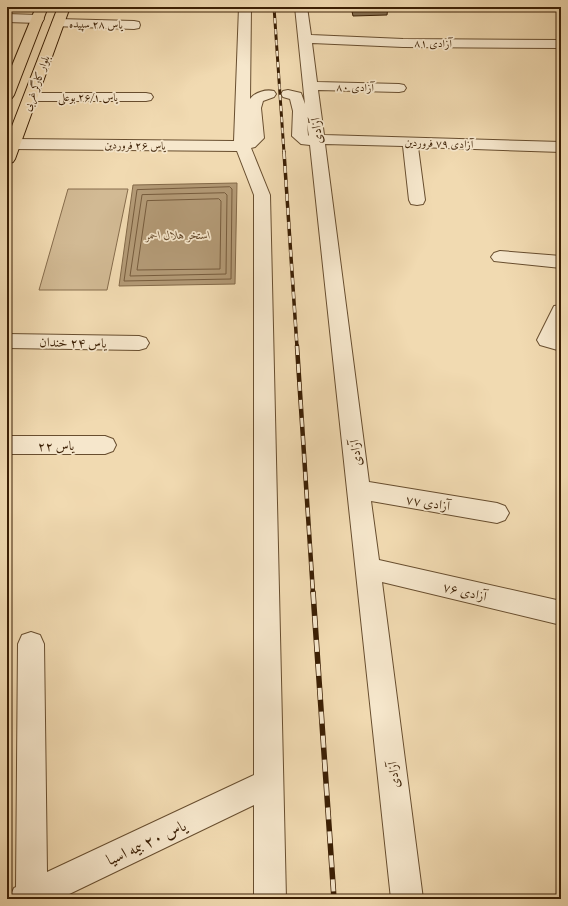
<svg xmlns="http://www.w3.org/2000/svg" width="568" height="906" font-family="'IM FELL Double Pica',Amiri,serif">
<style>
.green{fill:#d2ba94;stroke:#866c4c}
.water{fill:#b39a76;stroke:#836948}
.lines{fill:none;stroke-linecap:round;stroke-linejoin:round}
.shore{stroke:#775c3d;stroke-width:1}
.minor-casing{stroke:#684e2f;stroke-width:2}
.major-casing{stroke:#3b1f04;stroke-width:2}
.minor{fill:#f6e7cc;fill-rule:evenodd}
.major{fill:#f1dab1;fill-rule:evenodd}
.rail-far3-casing{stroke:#3b1f04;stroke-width:3}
.rail-far2-casing{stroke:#3b1f04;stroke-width:3.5}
.rail-far1-casing{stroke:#3b1f04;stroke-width:4.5}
.rail-casing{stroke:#3b1f04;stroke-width:5.5}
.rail-far3{stroke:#f6e7cc;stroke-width:2;stroke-dasharray:5.5;stroke-linecap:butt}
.rail-far2{stroke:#f6e7cc;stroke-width:2.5;stroke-dasharray:7;stroke-linecap:butt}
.rail-far1{stroke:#f6e7cc;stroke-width:3;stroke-dasharray:9;stroke-linecap:butt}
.rail{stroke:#f6e7cc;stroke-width:4;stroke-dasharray:12;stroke-linecap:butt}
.wall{fill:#846e51;stroke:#3b1f04}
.labels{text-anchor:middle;stroke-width:3.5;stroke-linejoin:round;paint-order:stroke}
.far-street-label{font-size:11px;fill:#3b1f04;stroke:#f6e7cc}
.far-water-label{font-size:12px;font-style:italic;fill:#654a2c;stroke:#f6e7cc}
.street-label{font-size:13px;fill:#3b1f04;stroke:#f6e7cc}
.near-street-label{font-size:16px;fill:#3b1f04;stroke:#f6e7cc}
</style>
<rect width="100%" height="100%" fill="#f1dab1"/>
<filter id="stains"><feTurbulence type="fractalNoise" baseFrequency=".005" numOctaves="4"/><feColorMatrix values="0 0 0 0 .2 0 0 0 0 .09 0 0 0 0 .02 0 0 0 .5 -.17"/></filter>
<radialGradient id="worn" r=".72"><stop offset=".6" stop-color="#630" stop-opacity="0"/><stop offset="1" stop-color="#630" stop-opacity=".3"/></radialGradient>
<path class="green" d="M68,189H128L107,290H39Z"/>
<path class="water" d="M237,183L235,284L119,286L133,185Z"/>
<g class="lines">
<path class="shore" d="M230,187L232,189L231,279L124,281L137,190Z
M225,193L227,195L226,274L130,276L142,195Z
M219,199L221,201L220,269L137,270L147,201Z"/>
<defs>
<path id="minor" d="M239,7H251L250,99C255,92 266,89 274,91L276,94L274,97L263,101L261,108L264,138L255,147L251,148L270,195L286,899H254V805L59,899H9L14,888L16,887L18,644L22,635L31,632L40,635L44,644L47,872L254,775V195L237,151L13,149L7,146L8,141L13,139L234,141Z
M295,7H307L311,35L403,39L561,40V48L403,47L312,43L317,82L399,84L404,85L406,88L404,91L399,92L318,90L324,135L561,142V152L418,147L425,200L423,204L417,205L411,204L409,200L403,146L325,144L369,482L497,503L505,506L509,513L505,520L497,523L371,501L379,560L561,601V625L382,582L423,899H391L310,145L301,144L292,136L293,111L290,99L283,97L281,94L283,91L288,90L301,93L305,104ZM307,124L309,136L308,135Z
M7,14L38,15L42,16L44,19L42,22L38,23L7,22Z
M58,19L134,21L139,22L140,25L139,28L134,29L54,26L52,23L54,20Z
M31,93H146L151,94L153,97L151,100L146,101H31L26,100L24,97L26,94Z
M500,251L561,256V268L494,261L491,257L494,253Z
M561,305V331L558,336L561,337V351L540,345L537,340L554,306Z
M7,334L139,336L146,338L149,343L146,348L139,350L7,348Z
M7,436H105L113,439L116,445L113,451L105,454H7Z"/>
<path id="major" d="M36,7H48L14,95L12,98L7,99V78Z
M58,7H70L15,159L13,162L7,164V139Z"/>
</defs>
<use href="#minor" class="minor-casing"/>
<use href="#major" class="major-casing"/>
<use href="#minor" class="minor"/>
<use href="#major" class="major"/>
<defs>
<path id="rail-far3" d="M274,7L284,153"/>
<path id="rail-far2" d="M284,152L297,347"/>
<path id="rail-far1" d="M297,346L313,593"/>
<path id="rail" d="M313,592L334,899"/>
</defs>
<use href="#rail-far3" class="rail-far3-casing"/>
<use href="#rail-far2" class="rail-far2-casing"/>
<use href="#rail-far1" class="rail-far1-casing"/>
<use href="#rail" class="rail-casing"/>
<use href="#rail-far3" class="rail-far3"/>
<use href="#rail-far2" class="rail-far2"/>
<use href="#rail-far1" class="rail-far1"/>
<use href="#rail" class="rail"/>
</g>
<path class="wall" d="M351,7H388L387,15L353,16Z"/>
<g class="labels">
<g class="far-street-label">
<text transform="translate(96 24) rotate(1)" y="4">یاس ۲۸ سپیده</text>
<text transform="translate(433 43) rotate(1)" y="4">آزادی ۸۱</text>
<text transform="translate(36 83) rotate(-70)" y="4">بلوار کارگر غربی</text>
<text transform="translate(355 87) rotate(1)" y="4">آزادی ۸۰</text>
<text x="88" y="101">یاس ۲۶/۱ بوعلی</text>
<text transform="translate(439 143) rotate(2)" y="4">آزادی ۷۹ فروردین</text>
<text transform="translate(135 145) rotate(1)" y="4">یاس ۲۶ فروردین</text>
</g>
<g class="far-water-label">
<text x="178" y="239">استخر هلال احمر</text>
</g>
<g class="street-label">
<text transform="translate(316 131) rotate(-97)" y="5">آزادی</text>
<text transform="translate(73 342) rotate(1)" y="5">یاس ۲۴ خندان</text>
<text x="56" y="450">یاس ۲۲</text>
<text transform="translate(355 453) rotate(-97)" y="5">آزادی</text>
<text transform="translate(428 502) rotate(9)" y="5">آزادی ۷۷</text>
<text transform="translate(465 591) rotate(13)" y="5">آزادی ۷۶</text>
<text transform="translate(393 775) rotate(-97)" y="5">آزادی</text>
</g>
<g class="near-street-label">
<text transform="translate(146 842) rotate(-25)" y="6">یاس ۲۰ بیمه اسیا</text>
</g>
</g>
<rect width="568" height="906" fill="none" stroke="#f1dab1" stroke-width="24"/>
<rect x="8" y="8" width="552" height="890" fill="none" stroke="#3b1f04" stroke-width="2"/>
<rect x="12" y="12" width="544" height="882" fill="none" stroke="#3b1f04"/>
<rect width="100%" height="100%" filter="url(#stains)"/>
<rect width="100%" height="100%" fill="url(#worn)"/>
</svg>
